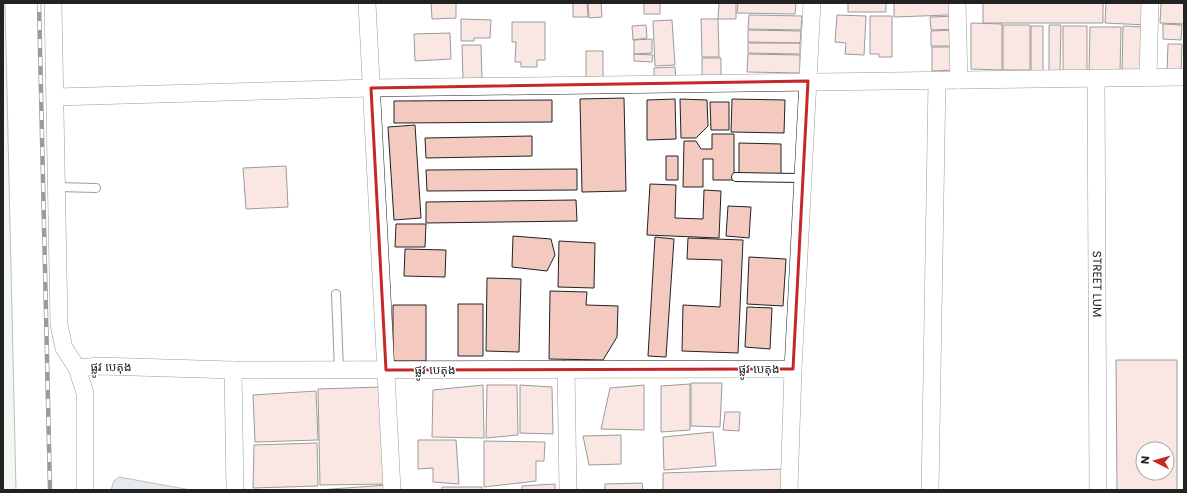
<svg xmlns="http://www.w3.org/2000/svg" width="1187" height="493" font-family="Poppins,'Noto Sans Khmer',sans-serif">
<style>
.green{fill:#e0efe3;stroke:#6f6f6f}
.water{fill:#c7d3dd;stroke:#6f6f6f}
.building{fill:#f3c9c0;stroke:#222;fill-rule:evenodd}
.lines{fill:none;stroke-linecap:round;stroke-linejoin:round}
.lane-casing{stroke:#222;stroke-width:10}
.street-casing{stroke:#222;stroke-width:18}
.lane{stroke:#fff;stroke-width:8}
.street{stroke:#fff;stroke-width:17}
.rail-casing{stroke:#222;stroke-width:4.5}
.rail{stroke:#fff;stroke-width:3;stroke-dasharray:9;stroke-linecap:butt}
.marked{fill:none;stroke:#c62828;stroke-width:3;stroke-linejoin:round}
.labels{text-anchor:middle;stroke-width:3;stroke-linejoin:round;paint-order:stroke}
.street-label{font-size:12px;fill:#222;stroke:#fff}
</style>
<rect width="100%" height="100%" fill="#fff"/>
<path class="green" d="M3,3H5L16,490H3Z"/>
<path class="water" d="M119,477L191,490H111L114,481Z"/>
<path class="building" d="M431,3H456V18L432,19Z
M573,3H587L588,17H573Z
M588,3H601L602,17L589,18Z
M644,3H660V14H644Z
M719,3H736V19H718Z
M738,3H796L795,14L737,13Z
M848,3H886V12H848Z
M894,3H949V15L894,17Z
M983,3H1103V23H983Z
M1106,3H1148L1147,25L1105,23Z
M1161,3H1184V24L1160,23Z
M749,15L802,16L801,30L748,29Z
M837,15L866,16L864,55L845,54L846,43L835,42Z
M870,16H892V57H879V54H870Z
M956,16V29L931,30L930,17Z
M461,19L491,20L490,38H474V41H461Z
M701,19H718L719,57H702Z
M672,20L675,65L655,66L653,21Z
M512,22H545V60H537V67H521V62H515L516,42H512Z
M971,23L1002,24V70L971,69Z
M1163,24L1182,25L1181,40L1163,39Z
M646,25L647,38L633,40L632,26Z
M1003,25H1030V70H1003Z
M1049,25H1061L1060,72H1049Z
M1031,26H1043V73H1031Z
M1063,26H1087V72L1063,73Z
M1123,26L1146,27L1145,71H1122Z
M1090,27H1121L1120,72H1089Z
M748,30L801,31L800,43L748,42Z
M955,30V46H931V31Z
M450,33L451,59L415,61L414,34Z
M652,39V53L634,54V40Z
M748,43H800V54L748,53Z
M1168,44H1182L1181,73L1167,72Z
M462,45H481L482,78L463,79Z
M932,47H954V70L932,71Z
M586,51H603V77H586Z
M634,54L653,55L652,62L634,61Z
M748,54L800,55V73L747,72Z
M702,58H721V79H702Z
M675,67L676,81H654V68Z
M624,98L626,191L582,192L580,99Z
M675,99L676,139L647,140V100Z
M680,99L707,100L708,126L696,138H681Z
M732,99L785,100L784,133L731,132Z
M552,100V122L394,123V101Z
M710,102H729V130H711Z
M415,125L421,218L394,220L388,127Z
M712,134H734V180H713V159H703V187H683L684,141H696L701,149H712Z
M532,136V156L426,158L425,138Z
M739,143L781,144V175H739Z
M666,156H678V180H666Z
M286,166L288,207L246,209L243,168Z
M577,169V190L427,191L426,170Z
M650,184L676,185L675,218L703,219L704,190L721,191L719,238L647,235Z
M576,200L577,221L426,223V202Z
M728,206L751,207L749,238L726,236Z
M396,224H426L425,247H395Z
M513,236L551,239L555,255L547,271L512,267Z
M655,237L674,239L666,357L648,356Z
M688,238L743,240L738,353L682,351L683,305L720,307L722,260L687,259Z
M559,241L595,243L594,288L558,287Z
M405,249L446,250L445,277L404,276Z
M749,257L786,259L783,306L747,304Z
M487,278L521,279L519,352L486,351Z
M550,291L587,292L586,305L618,306L617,337L603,360L549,359Z
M458,304H483V356H458Z
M393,305H426V361H393Z
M747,307L772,308L770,349L745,347Z
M1116,360H1177V490H1117ZM1143,449H1167V473H1143Z
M691,383H722L720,427L691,426Z
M690,384V430L661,432V386Z
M483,385L484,438L432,437L433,390Z
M487,385H517L518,435L486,438Z
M520,385L552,387L553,434L520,433Z
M644,385V430L601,429L610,388Z
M382,387L389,484L320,485L318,389Z
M316,391L318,440L255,442L253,395Z
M725,412H740L739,431L723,430Z
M713,432L716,466L664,470L663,437Z
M621,435V464L589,465L583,436Z
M418,440H456L459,484L433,482V468L418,469Z
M484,441L545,442L544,461H536V481L484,487Z
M317,443L318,486L253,488L254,445Z
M784,469L783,490H663V473Z
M642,483L643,490H605V484Z
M555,484V490H522V486Z
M387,485V490H318Z
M442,487H482V490H442Z"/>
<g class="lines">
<defs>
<path id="lane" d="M736,177L803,178
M57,187L96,188
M336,294L339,370"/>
<g id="street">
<path d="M53,3L59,325L64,348L77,368L85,393V490"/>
<path d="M367,3L392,490"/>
<path d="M957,3L959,80"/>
<path d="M1148,77L1150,3"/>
<path id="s1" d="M1096,78L1098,490"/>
<path d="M56,97L371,88L1184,77"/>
<path d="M77,368L100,366L233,370L793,369"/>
<path d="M566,369L568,490"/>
<path d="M233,370L235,490"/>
<path d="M789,490L793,369L812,3"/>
<path d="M930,490L937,80"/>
</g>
</defs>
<use href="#lane" class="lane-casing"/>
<use href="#street" class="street-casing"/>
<use href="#lane" class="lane"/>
<use href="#street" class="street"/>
<defs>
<path id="rail" d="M39,3L50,490"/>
</defs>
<use href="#rail" class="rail-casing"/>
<use href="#rail" class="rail"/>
</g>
<path d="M0 0H1187V493H0ZM808,81L793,369L386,370L371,88Z" fill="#fff" fill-opacity=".55" fill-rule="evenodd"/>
<path class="marked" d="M808,81L793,369L386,370L371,88Z"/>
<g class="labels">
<g class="street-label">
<text dy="4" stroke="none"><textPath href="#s1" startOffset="206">STREET LUM</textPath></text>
<text x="111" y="371">ផ្លូវ បេតុង</text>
<text x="759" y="373">ផ្លូវ បេតុង</text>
<text x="435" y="374">ផ្លូវ បេតុង</text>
</g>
</g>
<rect width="1187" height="493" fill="none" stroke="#222222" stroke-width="8"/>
<g transform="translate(1155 461) rotate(276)"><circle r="19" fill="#ffffff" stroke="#a7a7a7"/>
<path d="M0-3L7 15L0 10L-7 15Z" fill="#c62828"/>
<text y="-6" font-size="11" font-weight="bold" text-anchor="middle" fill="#222222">N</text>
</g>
</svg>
